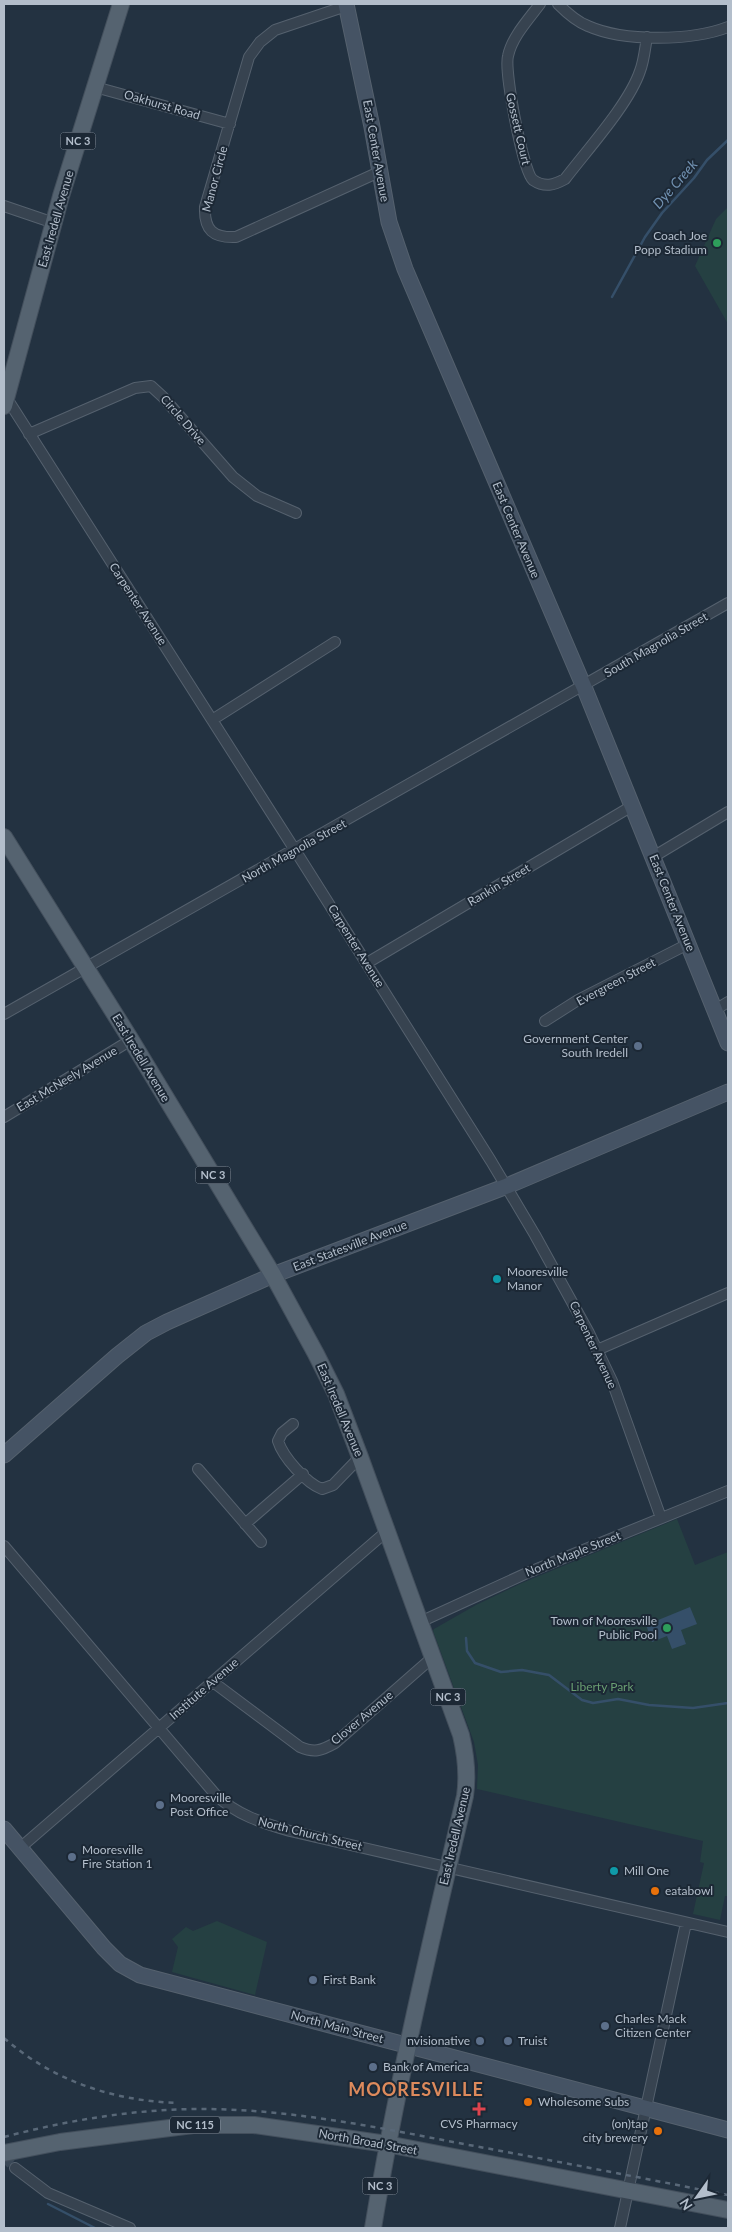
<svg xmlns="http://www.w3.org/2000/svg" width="732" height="2232" font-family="Lato,sans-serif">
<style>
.green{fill:#254042}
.water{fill:#354f69}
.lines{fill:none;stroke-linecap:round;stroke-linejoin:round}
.stream{stroke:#354f69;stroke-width:2.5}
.street-tunnel{stroke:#394756;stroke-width:10;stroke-dasharray:10 5;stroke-linecap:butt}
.street-casing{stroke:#55616e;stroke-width:12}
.secondary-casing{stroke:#55616e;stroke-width:17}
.primary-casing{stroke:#434f5c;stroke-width:18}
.street{stroke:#374350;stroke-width:10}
.secondary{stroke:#455364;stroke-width:15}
.primary{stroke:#556370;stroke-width:16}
.rail{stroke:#596878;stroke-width:2.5;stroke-dasharray:5 5;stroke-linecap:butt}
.leisure-dot{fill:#2e9e5b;stroke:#1c2835;stroke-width:2}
.service-dot{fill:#5c6f8a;stroke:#1c2835;stroke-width:2}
.culture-dot{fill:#0f9aa8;stroke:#1c2835;stroke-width:2}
.food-dot{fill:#e8710a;stroke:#1c2835;stroke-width:2}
.health-dot{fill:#e0444e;stroke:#1c2835;stroke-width:2}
.labels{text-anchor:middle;stroke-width:4;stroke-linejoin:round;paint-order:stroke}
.shield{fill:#1c2835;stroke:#86919e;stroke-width:1}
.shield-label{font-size:11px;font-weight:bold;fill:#b3becb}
.street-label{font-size:12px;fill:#b3becb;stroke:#1c2835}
.poi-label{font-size:12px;fill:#b3becb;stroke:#1c2835;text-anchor:start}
.park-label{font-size:12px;fill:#699e71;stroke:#1c2835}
.water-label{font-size:14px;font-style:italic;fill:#7191b1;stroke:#1c2835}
.district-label{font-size:18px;font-weight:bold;letter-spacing:1px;fill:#dd8a5c;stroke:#1c2835}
</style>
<rect width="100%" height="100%" fill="#233241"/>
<path class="green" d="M728,207V324L695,266L716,219Z
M677,1519L695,1565L728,1552V1896H725L720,1920L693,1914L704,1863L700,1862L703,1841L477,1789L478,1765L474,1742L433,1631L434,1629L476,1605L522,1583Z
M217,1921L267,1942L255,1995L172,1972L178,1947L172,1939L186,1927L193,1931Z"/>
<path class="water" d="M690,1607L697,1624L681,1630L686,1644L672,1649L667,1636L652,1642L646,1625Z"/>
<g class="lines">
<path class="stream" d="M612,297L645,237L662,213L694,178L707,160L728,140
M466,1638L467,1651L475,1663L501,1672L522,1670L549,1675L582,1700L593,1703L618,1699L649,1705L693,1708L728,1703
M48,2204L95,2228"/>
<path class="street-tunnel" d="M4,2157L15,2168"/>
<defs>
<path id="street" d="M540,4C528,20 512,37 508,56C504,71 523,172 533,180C545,188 554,185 565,179C587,150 629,104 640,71C644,61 645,48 647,37
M558,4C566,12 577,22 588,26C624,42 692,41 728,27
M346,6L275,30L260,42L249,57L205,207C204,230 213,238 236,237L379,172
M95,87L230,124
M4,206L54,223
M6,397L295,850L491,1161L535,1235L589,1333L612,1381L661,1518
M29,434L135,388L151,386L163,397L233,477L257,496L296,513
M212,720L335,642
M653,857L728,812
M367,963L632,806
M715,1010L728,1002
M4,1014L728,603
M545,1021L578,1000L688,944
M4,1117L131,1040
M597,1350L728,1293
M293,1424L282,1433L278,1441C283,1457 306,1483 322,1489L333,1485L360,1457
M198,1469L261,1542
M245,1524L303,1474
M4,1546L215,1794C236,1815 263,1823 290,1831L728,1932
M420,1622L527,1573L728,1491
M213,1682L300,1747C314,1753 321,1751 335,1743L433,1657
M20,1848L387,1531
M15,2168L48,2193L130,2228
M620,2228L686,1923"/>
<path id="secondary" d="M346,4L372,127L389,222L405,269L584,687L728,1043
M4,1455L117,1356L146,1333L167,1322L273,1275L507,1186L728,1092
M4,1829L104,1948L120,1964L140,1975L728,2130"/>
<path id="primary" d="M4,406L61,196L121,4
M4,837L131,1040L273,1275L316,1354L336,1394L360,1457L461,1735C466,1756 468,1775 465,1796C431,1940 397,2083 373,2228
M4,2153L60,2142L193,2125H254L387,2144L728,2210"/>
</defs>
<use href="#street" class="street-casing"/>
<use href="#secondary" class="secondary-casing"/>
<use href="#primary" class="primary-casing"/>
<use href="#street" class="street"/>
<use href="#secondary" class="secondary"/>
<use href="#primary" class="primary"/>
<path class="rail" d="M4,2038C53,2081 114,2101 178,2103
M4,2137C69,2120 135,2109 202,2109C286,2109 371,2126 453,2142C545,2159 637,2177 728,2195"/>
</g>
<g class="leisure-dot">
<circle cx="717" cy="243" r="5"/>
<circle cx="667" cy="1628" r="5"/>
</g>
<g class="service-dot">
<circle cx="638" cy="1046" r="5"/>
<circle cx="160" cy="1805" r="5"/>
<circle cx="72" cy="1857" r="5"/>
<circle cx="313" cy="1980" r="5"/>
<circle cx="605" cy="2026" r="5"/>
<circle cx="480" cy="2041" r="5"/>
<circle cx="508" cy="2041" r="5"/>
<circle cx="373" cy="2067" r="5"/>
</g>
<g class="culture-dot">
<circle cx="497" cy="1279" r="5"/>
<circle cx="614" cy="1871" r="5"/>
</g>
<g class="food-dot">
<circle cx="655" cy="1891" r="5"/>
<circle cx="528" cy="2102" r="5"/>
<circle cx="658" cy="2131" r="5"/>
</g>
<path class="health-dot" d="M476.5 2101.5h5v5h5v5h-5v5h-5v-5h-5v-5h5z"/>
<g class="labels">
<g class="shield">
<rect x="60.5" y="132.5" width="35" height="17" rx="4"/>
<rect x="195.5" y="1166.5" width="35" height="17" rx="4"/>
<rect x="430.5" y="1688.5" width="35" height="17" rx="4"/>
<rect x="170" y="2116.5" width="50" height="17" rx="4"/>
<rect x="362.5" y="2177.5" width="35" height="17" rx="4"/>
</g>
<g class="shield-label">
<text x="78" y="145">NC 3</text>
<text x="213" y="1179">NC 3</text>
<text x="448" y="1701">NC 3</text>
<text x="195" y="2129">NC 115</text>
<text x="380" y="2190">NC 3</text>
</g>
<g class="street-label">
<text transform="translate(162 105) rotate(16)" y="4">Oakhurst Road</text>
<text transform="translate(518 129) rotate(77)" y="4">Gossett Court</text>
<text transform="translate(376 151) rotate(80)" y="4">East Center Avenue</text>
<text transform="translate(215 179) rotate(-75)" y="4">Manor Circle</text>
<text transform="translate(56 219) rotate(-74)" y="4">East Iredell Avenue</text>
<text transform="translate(183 420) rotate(49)" y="4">Circle Drive</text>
<text transform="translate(516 530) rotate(67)" y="4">East Center Avenue</text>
<text transform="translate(138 604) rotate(57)" y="4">Carpenter Avenue</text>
<text transform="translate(656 645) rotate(-30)" y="4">South Magnolia Street</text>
<text transform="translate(294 851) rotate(-29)" y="4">North Magnolia Street</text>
<text transform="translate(499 885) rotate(-31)" y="4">Rankin Street</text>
<text transform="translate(672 903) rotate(68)" y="4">East Center Avenue</text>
<text transform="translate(356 946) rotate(58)" y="4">Carpenter Avenue</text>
<text transform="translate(616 982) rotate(-28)" y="4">Evergreen Street</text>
<text transform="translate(141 1058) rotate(59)" y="4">East Iredell Avenue</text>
<text transform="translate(67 1079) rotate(-31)" y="4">East McNeely Avenue</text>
<text transform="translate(350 1246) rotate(-21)" y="4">East Statesville Avenue</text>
<text transform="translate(593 1345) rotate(65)" y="4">Carpenter Avenue</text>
<text transform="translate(340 1410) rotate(67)" y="4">East Iredell Avenue</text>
<text transform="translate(573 1554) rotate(-22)" y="4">North Maple Street</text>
<text transform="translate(204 1689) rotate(-41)" y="4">Institute Avenue</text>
<text transform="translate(362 1718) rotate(-40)" y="4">Clover Avenue</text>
<text transform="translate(310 1834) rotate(14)" y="4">North Church Street</text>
<text transform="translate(455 1836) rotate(-77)" y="4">East Iredell Avenue</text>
<text transform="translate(337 2027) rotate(15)" y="4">North Main Street</text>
<text transform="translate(368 2142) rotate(10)" y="4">North Broad Street</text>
</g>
<g class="poi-label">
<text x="707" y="240" text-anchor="end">Coach Joe<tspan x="707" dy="14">Popp Stadium</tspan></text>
<text x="628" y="1043" text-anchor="end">Government Center<tspan x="628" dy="14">South Iredell</tspan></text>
<text x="507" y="1276">Mooresville<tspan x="507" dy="14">Manor</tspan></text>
<text x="657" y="1625" text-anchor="end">Town of Mooresville<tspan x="657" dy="14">Public Pool</tspan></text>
<text x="170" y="1802">Mooresville<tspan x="170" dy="14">Post Office</tspan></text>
<text x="82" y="1854">Mooresville<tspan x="82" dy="14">Fire Station 1</tspan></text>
<text x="624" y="1875">Mill One</text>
<text x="665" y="1895">eatabowl</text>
<text x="323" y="1984">First Bank</text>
<text x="615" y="2023">Charles Mack<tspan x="615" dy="14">Citizen Center</tspan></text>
<text x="470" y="2045" text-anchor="end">nvisionative</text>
<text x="518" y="2045">Truist</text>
<text x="383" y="2071">Bank of America</text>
<text x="538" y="2106">Wholesome Subs</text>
<text x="479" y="2128" text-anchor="middle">CVS Pharmacy</text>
<text x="648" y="2128" text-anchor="end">(on)tap<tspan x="648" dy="14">city brewery</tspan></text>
</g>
<g class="park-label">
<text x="602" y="1691">Liberty Park</text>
</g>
<g class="water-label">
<text transform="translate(675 184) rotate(-49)" y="5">Dye Creek</text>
</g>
<g class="district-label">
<text x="416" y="2096">MOORESVILLE</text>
</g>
</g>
<rect width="732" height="2232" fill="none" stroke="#b3becb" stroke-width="10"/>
<g transform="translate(697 2197) rotate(237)" stroke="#1c2835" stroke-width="4" paint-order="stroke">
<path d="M0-4L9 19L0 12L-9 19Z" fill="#b3becb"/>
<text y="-8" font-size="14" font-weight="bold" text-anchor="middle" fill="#b3becb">N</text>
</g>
</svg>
